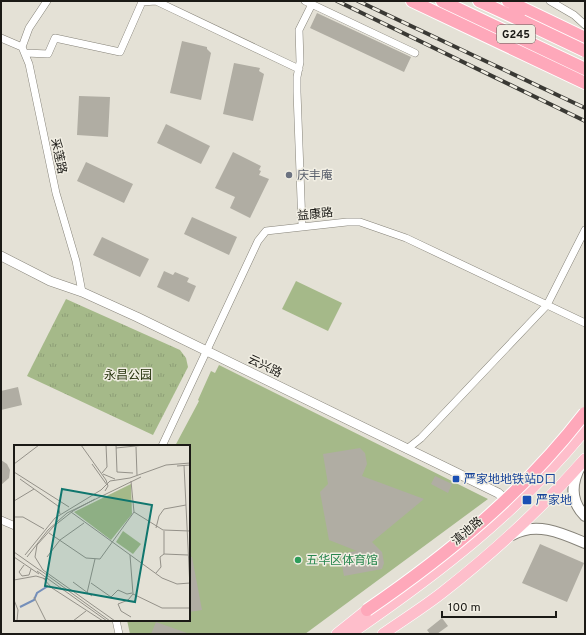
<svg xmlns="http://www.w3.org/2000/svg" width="586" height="635" font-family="Overpass,'Noto Sans SC',sans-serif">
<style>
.park{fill:url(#park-tufts)}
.pitch{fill:#a5b989}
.building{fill:#b0ada3}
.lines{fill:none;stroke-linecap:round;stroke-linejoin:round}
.minor-casing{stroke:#868379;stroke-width:8}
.tertiary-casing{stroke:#868379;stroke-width:10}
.secondary-casing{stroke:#868379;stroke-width:12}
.primary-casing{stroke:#fff;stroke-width:12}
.trunk-casing{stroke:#fff;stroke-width:14}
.minor{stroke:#fff;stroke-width:7}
.tertiary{stroke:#fff;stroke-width:9}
.secondary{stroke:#fff;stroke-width:10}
.primary{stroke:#febecb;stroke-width:11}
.trunk{stroke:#fea8ba;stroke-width:12}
.rail-casing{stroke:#3a3934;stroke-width:4}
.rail{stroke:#f1eee3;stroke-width:2.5;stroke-dasharray:8;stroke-linecap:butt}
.trunk-bridge-casing{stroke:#fff;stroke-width:14;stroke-linecap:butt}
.trunk-bridge{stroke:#fea8ba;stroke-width:12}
.worship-dot{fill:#6b7280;stroke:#f1eee3;stroke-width:1.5}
.transit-dot{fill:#1a4fb4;stroke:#f1eee3;stroke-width:1.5}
.leisure-dot{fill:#2e9e5b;stroke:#f1eee3;stroke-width:1.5}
.labels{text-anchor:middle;stroke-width:3;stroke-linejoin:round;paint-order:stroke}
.shield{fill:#f1eee3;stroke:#5b5a54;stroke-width:1}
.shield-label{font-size:11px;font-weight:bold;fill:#1b1a16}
.street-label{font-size:12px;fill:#1b1a16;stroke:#f1eee3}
.worship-label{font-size:12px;fill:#5b616d;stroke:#f1eee3;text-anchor:start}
.park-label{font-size:12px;fill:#222f08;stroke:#f1eee3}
.transit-label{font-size:12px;fill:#164399;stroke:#f1eee3;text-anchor:start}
.leisure-label{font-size:12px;fill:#27864d;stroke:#f1eee3;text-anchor:start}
.inset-river{fill:none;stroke:#748fba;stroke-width:2}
.inset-road{fill:none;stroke:#949189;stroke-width:1}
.view{fill:#0f766e;fill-opacity:0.15;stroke:#0f766e;stroke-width:2}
.inset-edge{fill:none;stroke:#1b1a16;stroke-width:2}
</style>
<defs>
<pattern id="park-tufts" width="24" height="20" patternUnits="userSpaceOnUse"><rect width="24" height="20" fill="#a5b989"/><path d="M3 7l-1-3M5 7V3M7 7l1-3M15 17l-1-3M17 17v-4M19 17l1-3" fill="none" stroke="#8d9e76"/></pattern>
</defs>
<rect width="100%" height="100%" fill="#e4e1d6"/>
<path class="park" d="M66,299L180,350L186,358L188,367L153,435L27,376Z"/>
<path class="pitch" d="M296,281L342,303L328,331L282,309Z
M219,365L488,499L305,634H130L127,620H189V446H175L199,401L198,400L211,371L215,373Z"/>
<path class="building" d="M317,13L411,57L404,72L310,28Z
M182,41L207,47V49L211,53L201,100L170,93Z
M234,63L260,68L259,71L264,74L253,121L223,114Z
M79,96L110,97L108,137L77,135Z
M166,124L210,146L201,164L157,143Z
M233,152L261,166L259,170L261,171L259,175L269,179L250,218L230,208L235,197L215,188Z
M86,162L133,184L124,203L77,181Z
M192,217L237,237L229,255L184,234Z
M102,237L149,259L140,277L93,255Z
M164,271L173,275L175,272L189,278L187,282L196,286L189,302L157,287Z
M18,387L22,405L1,410V391Z
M360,448L365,453L367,464L362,476L424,499L372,542L382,552L384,563L382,569L344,576L340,554L357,551L329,540L320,492L328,484L323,454Z
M1,460L7,464L10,470L9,478L1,485Z
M435,476L452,484L448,493L431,484Z
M540,544L584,563L567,602L522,583Z
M189,557H192L202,610L189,612Z
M442,618L448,626L437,634H430L427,630Z
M156,622L187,633V634H151Z"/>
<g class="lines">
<defs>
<path id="minor" d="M305,1L415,53
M550,1L574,15L585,25
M1,38L22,47L29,64L56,193L76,261L82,292
M22,47L29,28L47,1
M26,53L48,54L55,38L120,52L142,2L156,1L299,69
M302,226L297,92V77L300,62L299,30L312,4
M162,446L258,241L266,231L347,222H360L406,238L585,323
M407,449L421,438L547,305L585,230
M1,520L15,526
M116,620L119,634"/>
<path id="tertiary" d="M1,256L50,281L82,292L137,317L498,493L510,503"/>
<path id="secondary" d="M581,465C571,483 570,501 585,516
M512,535C536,521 562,533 585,543"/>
<path id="primary" d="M337,634L367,610
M350,634C439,573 516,514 585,430
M383,634C403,620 424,607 443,592C494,552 542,508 585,459"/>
<path id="trunk" d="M412,1L585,83
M442,1L585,69
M479,1L522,21
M508,1L585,38"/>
</defs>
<use href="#minor" class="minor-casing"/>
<use href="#tertiary" class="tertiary-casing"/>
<use href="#secondary" class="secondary-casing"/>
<use href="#primary" class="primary-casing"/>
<use href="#trunk" class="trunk-casing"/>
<use href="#minor" class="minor"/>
<use href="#tertiary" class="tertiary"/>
<use href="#secondary" class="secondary"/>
<use href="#primary" class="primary"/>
<use href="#trunk" class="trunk"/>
<defs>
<path id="rail" d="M337,1L585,121
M358,1L585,108"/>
</defs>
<use href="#rail" class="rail-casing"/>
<use href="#rail" class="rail"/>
<defs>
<path id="trunk-bridge" d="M522,21L585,51
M367,610C449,554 525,491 585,413"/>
</defs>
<use href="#trunk-bridge" class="trunk-bridge-casing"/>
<use href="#trunk-bridge" class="trunk-bridge"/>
</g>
<circle class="worship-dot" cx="289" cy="175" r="4"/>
<g class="transit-dot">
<rect x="452" y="475" width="8" height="8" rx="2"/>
<rect x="522" y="495" width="10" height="10" rx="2"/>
</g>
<circle class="leisure-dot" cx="298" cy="560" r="4"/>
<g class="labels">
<rect class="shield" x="497" y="25" width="38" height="18" rx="3"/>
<g class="shield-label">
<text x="516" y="38">G245</text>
</g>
<g class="street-label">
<text transform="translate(59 156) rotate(78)" y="4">采莲路</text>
<text transform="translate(315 214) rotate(-6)" y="4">益康路</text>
<text transform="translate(265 366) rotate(25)" y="4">云兴路</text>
<text transform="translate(467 531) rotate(-41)" y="4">滇池路</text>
</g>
<g class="worship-label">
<text x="297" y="179">庆丰庵</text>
</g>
<g class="park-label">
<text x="128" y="379">永昌公园</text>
</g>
<g class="transit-label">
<text x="464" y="483">严家地地铁站D口</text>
<text x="536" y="504">严家地</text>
</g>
<g class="leisure-label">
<text x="306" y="564">五华区体育馆</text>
</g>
</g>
<g transform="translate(14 445)">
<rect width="176" height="176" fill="#e4e1d6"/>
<path d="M109,86L127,99L119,109L102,97Z" fill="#a5b989"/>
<path d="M117,39L118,69L97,95L60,67Z" fill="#a5b989"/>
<path class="inset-river" d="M6,162L20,155L23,148L34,141"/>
<path class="inset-road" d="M67,0L92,35L94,41L91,46M102,0L103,27L119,28M122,2L123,30M102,3L131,0M0,19L25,0M78,19L93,40M170,20L176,143M163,21L176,20M0,27L55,62M88,28L93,22L92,0M89,29L101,34M6,34L44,61L46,69M81,54L59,66L40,81L23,100L21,112L29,125L101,176M0,56L20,44M57,67L148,133L163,139L176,138M120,67L149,85L176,86M0,72H9L30,84M142,83L145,71L150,64L172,60M35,88L72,113L86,114L120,67L117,36M0,107L27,126M150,109L174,110M11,110L41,73L87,45L96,36L116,33L152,20L176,18M116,110L119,149L148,163H176M0,112L25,129M13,112L34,85L53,68L127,32M33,112L46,95L70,78M10,120L5,127L8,131L15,130L17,124M26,125L96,176M23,126L93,176M142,128L147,122L146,112L150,109V86M29,133L38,143L89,176M0,135L22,131L32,134M59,137L78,151M77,138L97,152L104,145L113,149L118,148M73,148L81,114M20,152L32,176M0,155L4,165L3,176M117,172L107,166L104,159L114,155L119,149M59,176L72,166"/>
<path class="view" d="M48,44L138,60L121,157L31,141Z"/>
<rect width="176" height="176" class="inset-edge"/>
</g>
<rect width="586" height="635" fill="none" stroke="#1b1a16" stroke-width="4"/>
<path d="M442 611v6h114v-6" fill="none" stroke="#1b1a16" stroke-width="2"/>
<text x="448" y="611" font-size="12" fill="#1b1a16" stroke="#f1eee3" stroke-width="3" paint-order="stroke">100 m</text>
</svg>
